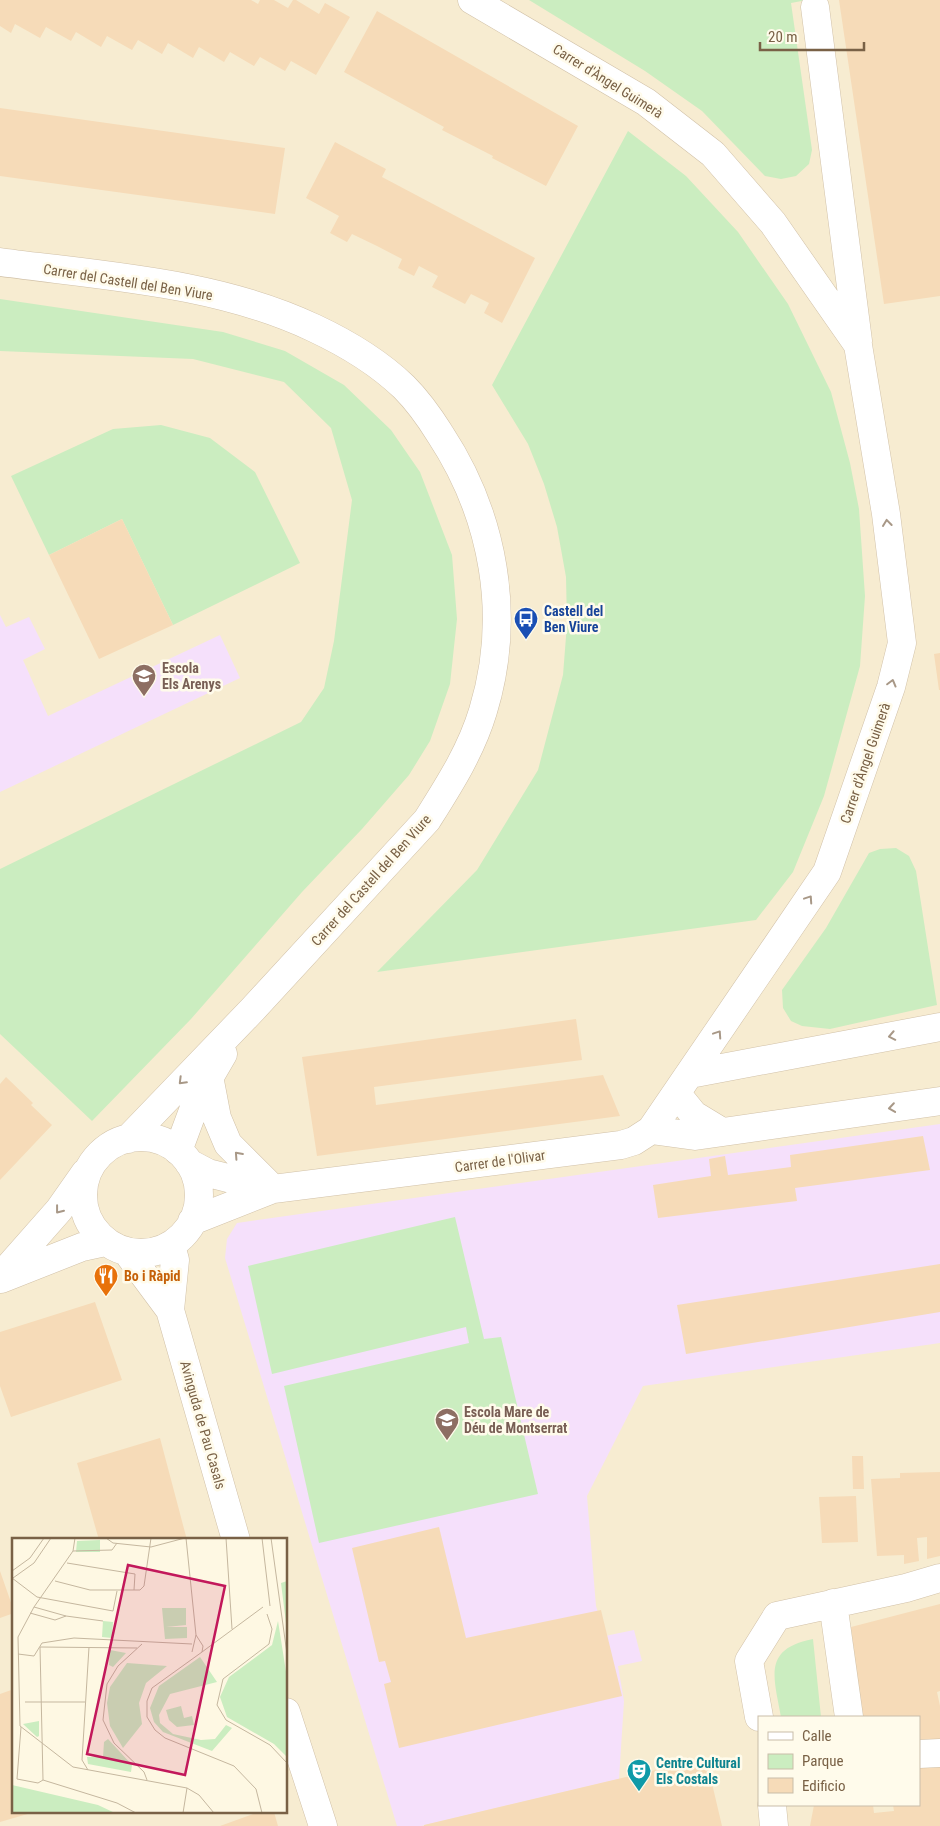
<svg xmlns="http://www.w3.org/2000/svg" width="940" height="1826" font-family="'Roboto Condensed',sans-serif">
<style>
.residential{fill:#f7ecd1;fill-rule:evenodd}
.education{fill:#f5e0fb}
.green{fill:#cbedc0}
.building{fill:#f6dbb8}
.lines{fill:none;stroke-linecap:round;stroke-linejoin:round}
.minor-casing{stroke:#d1c1a8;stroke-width:29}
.minor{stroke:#fff;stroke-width:28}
.oneway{stroke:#a89887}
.labels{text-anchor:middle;stroke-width:5;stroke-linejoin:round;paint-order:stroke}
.street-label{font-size:14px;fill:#796146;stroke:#fffbeb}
.transit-label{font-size:14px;font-weight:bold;fill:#164399;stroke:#fffbeb;text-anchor:start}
.education-label{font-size:14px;font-weight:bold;fill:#785e54;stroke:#fffbeb;text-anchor:start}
.food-label{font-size:14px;font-weight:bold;fill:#c56008;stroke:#fffbeb;text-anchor:start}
.culture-label{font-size:14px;font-weight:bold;fill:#0d838f;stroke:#fffbeb;text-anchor:start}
.inset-road{fill:none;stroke:#c5b79f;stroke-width:1}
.view{fill:#c2185b;fill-opacity:0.15;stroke:#c2185b;stroke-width:2.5}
.inset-edge{fill:none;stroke:#796146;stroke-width:2.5}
</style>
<rect width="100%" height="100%" fill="#fef8e3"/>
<path class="residential" d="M0,0H940V1826H0ZM14,1540H286V1812H14ZM759,1717H919V1805H759Z"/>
<path class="education" d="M0,615L6,627L29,617L45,649L23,660L48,716L220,635L240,678L0,792Z
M940,1124V1343L643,1386L587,1496L596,1606L605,1636L634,1630L642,1661L618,1666L624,1701L619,1779L421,1826H397L225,1258L227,1239L237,1223Z"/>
<path class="green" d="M529,0H807L791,3L812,150L809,164L796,176L781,179L765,176L702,111L645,71Z
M628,131L686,176L738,232L788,304L831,392L850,463L859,509L865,596L860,666L824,796L793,872L756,920L377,972L477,870L538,770L563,675L567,624L566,577L557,527L544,484L528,444L492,385Z
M0,299L223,332L285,351L344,385L391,430L420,472L452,555L457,619L450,684L430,741L409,775L362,829L302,892L191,1019L92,1121L0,1034V869L301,722L324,688L334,641L352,500L331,428L284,382L193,359L0,351Z
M161,425L210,438L255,472L300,563L173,625L122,519L49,555L11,476L113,429Z
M896,848L909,856L916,871L937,1005L830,1029L802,1026L791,1021L783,1008L782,990L826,928L869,853L880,849Z
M455,1217L484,1339L501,1337L538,1494L319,1543L284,1386L469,1343L466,1327L272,1374L248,1266Z
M813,1639L821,1717H781C774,1677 762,1649 813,1639Z"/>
<path class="building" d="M0,0H251L258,4L260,0H274L288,8L293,0H296L319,14L325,3L350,17L316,75L291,61L285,71L260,57L254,66L230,52L224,62L199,47L193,58L168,43L162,54L138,40L132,50L107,36L101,47L76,32L71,41L46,27L40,38L15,24L11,33L0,26Z
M839,0H940V296L884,304Z
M377,11L578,126L546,186L492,158L493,156L442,130L444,127L344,72Z
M0,108L285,148L275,214L0,176Z
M335,142L386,169L382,177L535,258L502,323L484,313L489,303L471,294L465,304L432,287L438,276L419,266L414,276L398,268L402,259L377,246L352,234L347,242L330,233L339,216L306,198Z
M122,519L173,625L99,659L49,555Z
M940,653V690H939L934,654Z
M576,1019L582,1060L374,1087L376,1105L603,1075L620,1116L317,1156L302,1057Z
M6,1077L33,1103L31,1105L52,1125L0,1180V1084Z
M923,1136L930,1170L795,1188L797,1201L658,1218L653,1185L711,1176L709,1159L725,1156L728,1175L791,1167L790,1155Z
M940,1264V1312L686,1354L677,1305Z
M95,1302L122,1380L11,1417L0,1386V1332Z
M160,1438L187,1540H99L77,1463Z
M852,1456H863L864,1489H853Z
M940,1472V1556L927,1559V1537L917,1538L919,1561L904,1564V1555L877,1556L871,1479L900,1478V1473Z
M856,1496L858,1542L822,1543L819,1497Z
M439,1527L466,1638L601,1610L622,1696L399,1748L384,1684L391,1682L385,1661L379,1662L352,1548Z
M0,1571L14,1611V1613L0,1618Z
M940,1604V1691L937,1692L940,1706V1745L919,1747V1717H862L851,1627Z
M14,1689V1812L31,1813L0,1822V1694Z
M706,1758L722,1826H424V1825Z
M940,1766V1826H810L814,1805H873L874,1813L894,1811L893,1805H919V1767Z
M259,1812H274L278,1826H220Z"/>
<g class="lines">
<defs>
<path id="minor" d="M815,7L858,341
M0,262C104,276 217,282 314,328C346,343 379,363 404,387C418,401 430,418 440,434C494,516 512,616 483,711C471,751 449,785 427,820L253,1009L128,1139
M690,1074L940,1027
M209,1076L217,1118L228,1144L273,1189
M677,1094L694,1115L722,1132
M651,1130L695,1136L940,1101
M83 1195a58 58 0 1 1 116 0a58 58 0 1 1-116 0Z
M178,1151L198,1097L223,1054
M189,1163L208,1173L271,1189
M192,1221L273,1189L621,1145L634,1141L651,1130L827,872L891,687L902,643L886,514L858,345L773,223L713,154L646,102L472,0
M127,1252L170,1310L236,1540
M0,1277L59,1210L85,1173
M1,1279L82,1247L105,1242
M170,1310L175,1260L171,1245
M833,1603L849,1717
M286,1712L323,1826
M759,1717L749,1661L777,1616L906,1588L940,1578
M919,1754L940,1753
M772,1805L774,1826"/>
</defs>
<use href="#minor" class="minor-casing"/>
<use href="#minor" class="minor"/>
</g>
<defs><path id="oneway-chevron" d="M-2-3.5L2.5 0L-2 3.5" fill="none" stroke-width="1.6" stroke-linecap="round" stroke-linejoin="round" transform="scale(1.25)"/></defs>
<g class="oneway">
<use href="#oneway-chevron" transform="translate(887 523) rotate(-97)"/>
<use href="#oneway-chevron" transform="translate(892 683) rotate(-75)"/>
<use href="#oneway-chevron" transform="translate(809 899) rotate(-56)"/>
<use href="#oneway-chevron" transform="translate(718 1034) rotate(-56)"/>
<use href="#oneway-chevron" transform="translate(892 1036) rotate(169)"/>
<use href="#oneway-chevron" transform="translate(182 1081) rotate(135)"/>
<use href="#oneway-chevron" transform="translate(892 1108) rotate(172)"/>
<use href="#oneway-chevron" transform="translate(238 1155) rotate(-132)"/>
<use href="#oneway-chevron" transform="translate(59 1210) rotate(128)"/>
</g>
<defs>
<symbol id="bus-pin" viewBox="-11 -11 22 30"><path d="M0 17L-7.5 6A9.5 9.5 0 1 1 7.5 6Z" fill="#1a4fb4" stroke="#fffbeb"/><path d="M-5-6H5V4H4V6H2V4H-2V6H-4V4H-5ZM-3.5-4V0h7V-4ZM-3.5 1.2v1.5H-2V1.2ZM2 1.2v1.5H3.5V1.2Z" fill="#fff"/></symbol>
<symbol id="school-pin" viewBox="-11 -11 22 30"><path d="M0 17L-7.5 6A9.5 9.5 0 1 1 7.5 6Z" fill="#8d6e63" stroke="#fffbeb"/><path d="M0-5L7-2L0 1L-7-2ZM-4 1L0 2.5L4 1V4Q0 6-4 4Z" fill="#fff"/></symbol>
<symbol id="restaurant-pin" viewBox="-11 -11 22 30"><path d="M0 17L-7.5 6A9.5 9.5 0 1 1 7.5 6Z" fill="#e8710a" stroke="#fffbeb"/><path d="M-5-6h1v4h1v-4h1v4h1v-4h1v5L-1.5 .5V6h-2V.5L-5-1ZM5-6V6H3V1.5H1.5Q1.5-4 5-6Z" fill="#fff"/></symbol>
<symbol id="theatre-pin" viewBox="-11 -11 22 30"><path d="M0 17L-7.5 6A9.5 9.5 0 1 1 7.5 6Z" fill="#0f9aa8" stroke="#fffbeb"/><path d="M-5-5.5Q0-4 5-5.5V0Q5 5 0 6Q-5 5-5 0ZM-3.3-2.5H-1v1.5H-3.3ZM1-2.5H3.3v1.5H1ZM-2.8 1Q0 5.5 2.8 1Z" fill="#fff"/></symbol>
</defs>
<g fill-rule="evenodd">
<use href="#bus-pin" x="512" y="605" width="28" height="38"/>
<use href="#school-pin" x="130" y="662" width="28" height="38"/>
<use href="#restaurant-pin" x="92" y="1262" width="28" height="38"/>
<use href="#school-pin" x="433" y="1406" width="28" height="38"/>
<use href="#theatre-pin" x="625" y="1757" width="28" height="38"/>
</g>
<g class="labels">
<g class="street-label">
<text transform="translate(608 81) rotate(32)" y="5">Carrer d'Àngel Guimerà</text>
<text transform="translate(128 282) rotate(9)" y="5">Carrer del Castell del Ben Viure</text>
<text transform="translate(865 763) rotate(-71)" y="5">Carrer d'Àngel Guimerà</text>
<text transform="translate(371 880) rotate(-48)" y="5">Carrer del Castell del Ben Viure</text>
<text transform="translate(500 1161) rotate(-8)" y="5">Carrer de l'Olivar</text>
<text transform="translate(203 1425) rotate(74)" y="5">Avinguda de Pau Casals</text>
</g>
<g class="transit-label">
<text x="544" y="616">Castell del<tspan x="544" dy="16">Ben Viure</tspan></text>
</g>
<g class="education-label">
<text x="162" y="673">Escola<tspan x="162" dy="16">Els Arenys</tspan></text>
<text x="464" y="1417">Escola Mare de<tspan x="464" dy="16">Déu de Montserrat</tspan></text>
</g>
<g class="food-label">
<text x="124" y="1281">Bo i Ràpid</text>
</g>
<g class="culture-label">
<text x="656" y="1768">Centre Cultural<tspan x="656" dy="16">Els Costals</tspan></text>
</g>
</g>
<g transform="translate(12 1538)">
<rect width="275" height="275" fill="#fef8e3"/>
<path d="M88,2V14H64L65,3ZM275,43V93L269,45ZM150,70H174V87L154,89H175V100L153,101ZM91,83L101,84L100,100L90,99ZM266,83L275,140V219L262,206L215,179L208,159L217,139L260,107ZM98,112L114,115L101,129L97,127ZM188,119L205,144L158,156L147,177L148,185L161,196L189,202L203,201L214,187L220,190L200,213L151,194L142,184L138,170L147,148ZM115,125L155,128L134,145L127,165L130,186L111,210L98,188L95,165L98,149ZM169,168L172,180L180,178L182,187L165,189L157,182L154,172ZM27,183V198L25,199L11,186ZM96,201L120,227L119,234L76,226L75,219H91L92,204ZM0,247L86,267L103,275H0Z" fill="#cbedc0"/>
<path class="inset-road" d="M63,0L61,13L22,69L6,99L8,188L61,229L175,250L187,257L202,275M94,0L101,5L139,9L173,0M174,0L184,97L180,114M214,0L220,91M250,0L258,68M259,0L275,116M61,13L100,12L105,5M55,25L123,36L122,52M0,33L18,20L32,0M0,40L25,59L101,73L105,53M1,40L22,25L39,0M43,43L78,52H128L132,48L139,0M22,69L54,78L91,83M18,75L43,82L54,78M255,76L260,91L257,106L211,141L205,167L214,182L258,207L275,225M184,97L191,108L190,114L140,150L135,163V179L143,192L153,200L222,228L244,251L250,275M130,106L106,128L95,146L91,182L102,205L132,234L135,242M190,114L251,69M6,116L22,118L30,105L62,100L180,106M13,164H73M9,189L5,241L26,245L31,242M76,232L70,222L77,109M124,275L105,265L31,242L28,109L125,110M171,275L175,250"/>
<path class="view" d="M116,27L213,48L173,237L75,216Z"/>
<rect width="275" height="275" class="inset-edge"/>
</g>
<rect x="758" y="1716" width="162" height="90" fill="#fffbeb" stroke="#c9bda9"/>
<rect x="768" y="1732" width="25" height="8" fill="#ffffff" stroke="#c9bda9"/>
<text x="802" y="1741" font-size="15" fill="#796146">Calle</text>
<rect x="768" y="1754" width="25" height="15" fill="#cbedc0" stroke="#c9bda9"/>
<text x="802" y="1766" font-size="15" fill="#796146">Parque</text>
<rect x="768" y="1778" width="25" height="15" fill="#f6dbb8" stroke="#c9bda9"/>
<text x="802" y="1791" font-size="15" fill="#796146">Edificio</text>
<path d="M760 42v8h104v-8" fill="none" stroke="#796146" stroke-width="2.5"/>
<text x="768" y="42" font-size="15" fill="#796146" stroke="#fffbeb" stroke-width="4" paint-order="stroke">20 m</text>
</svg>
